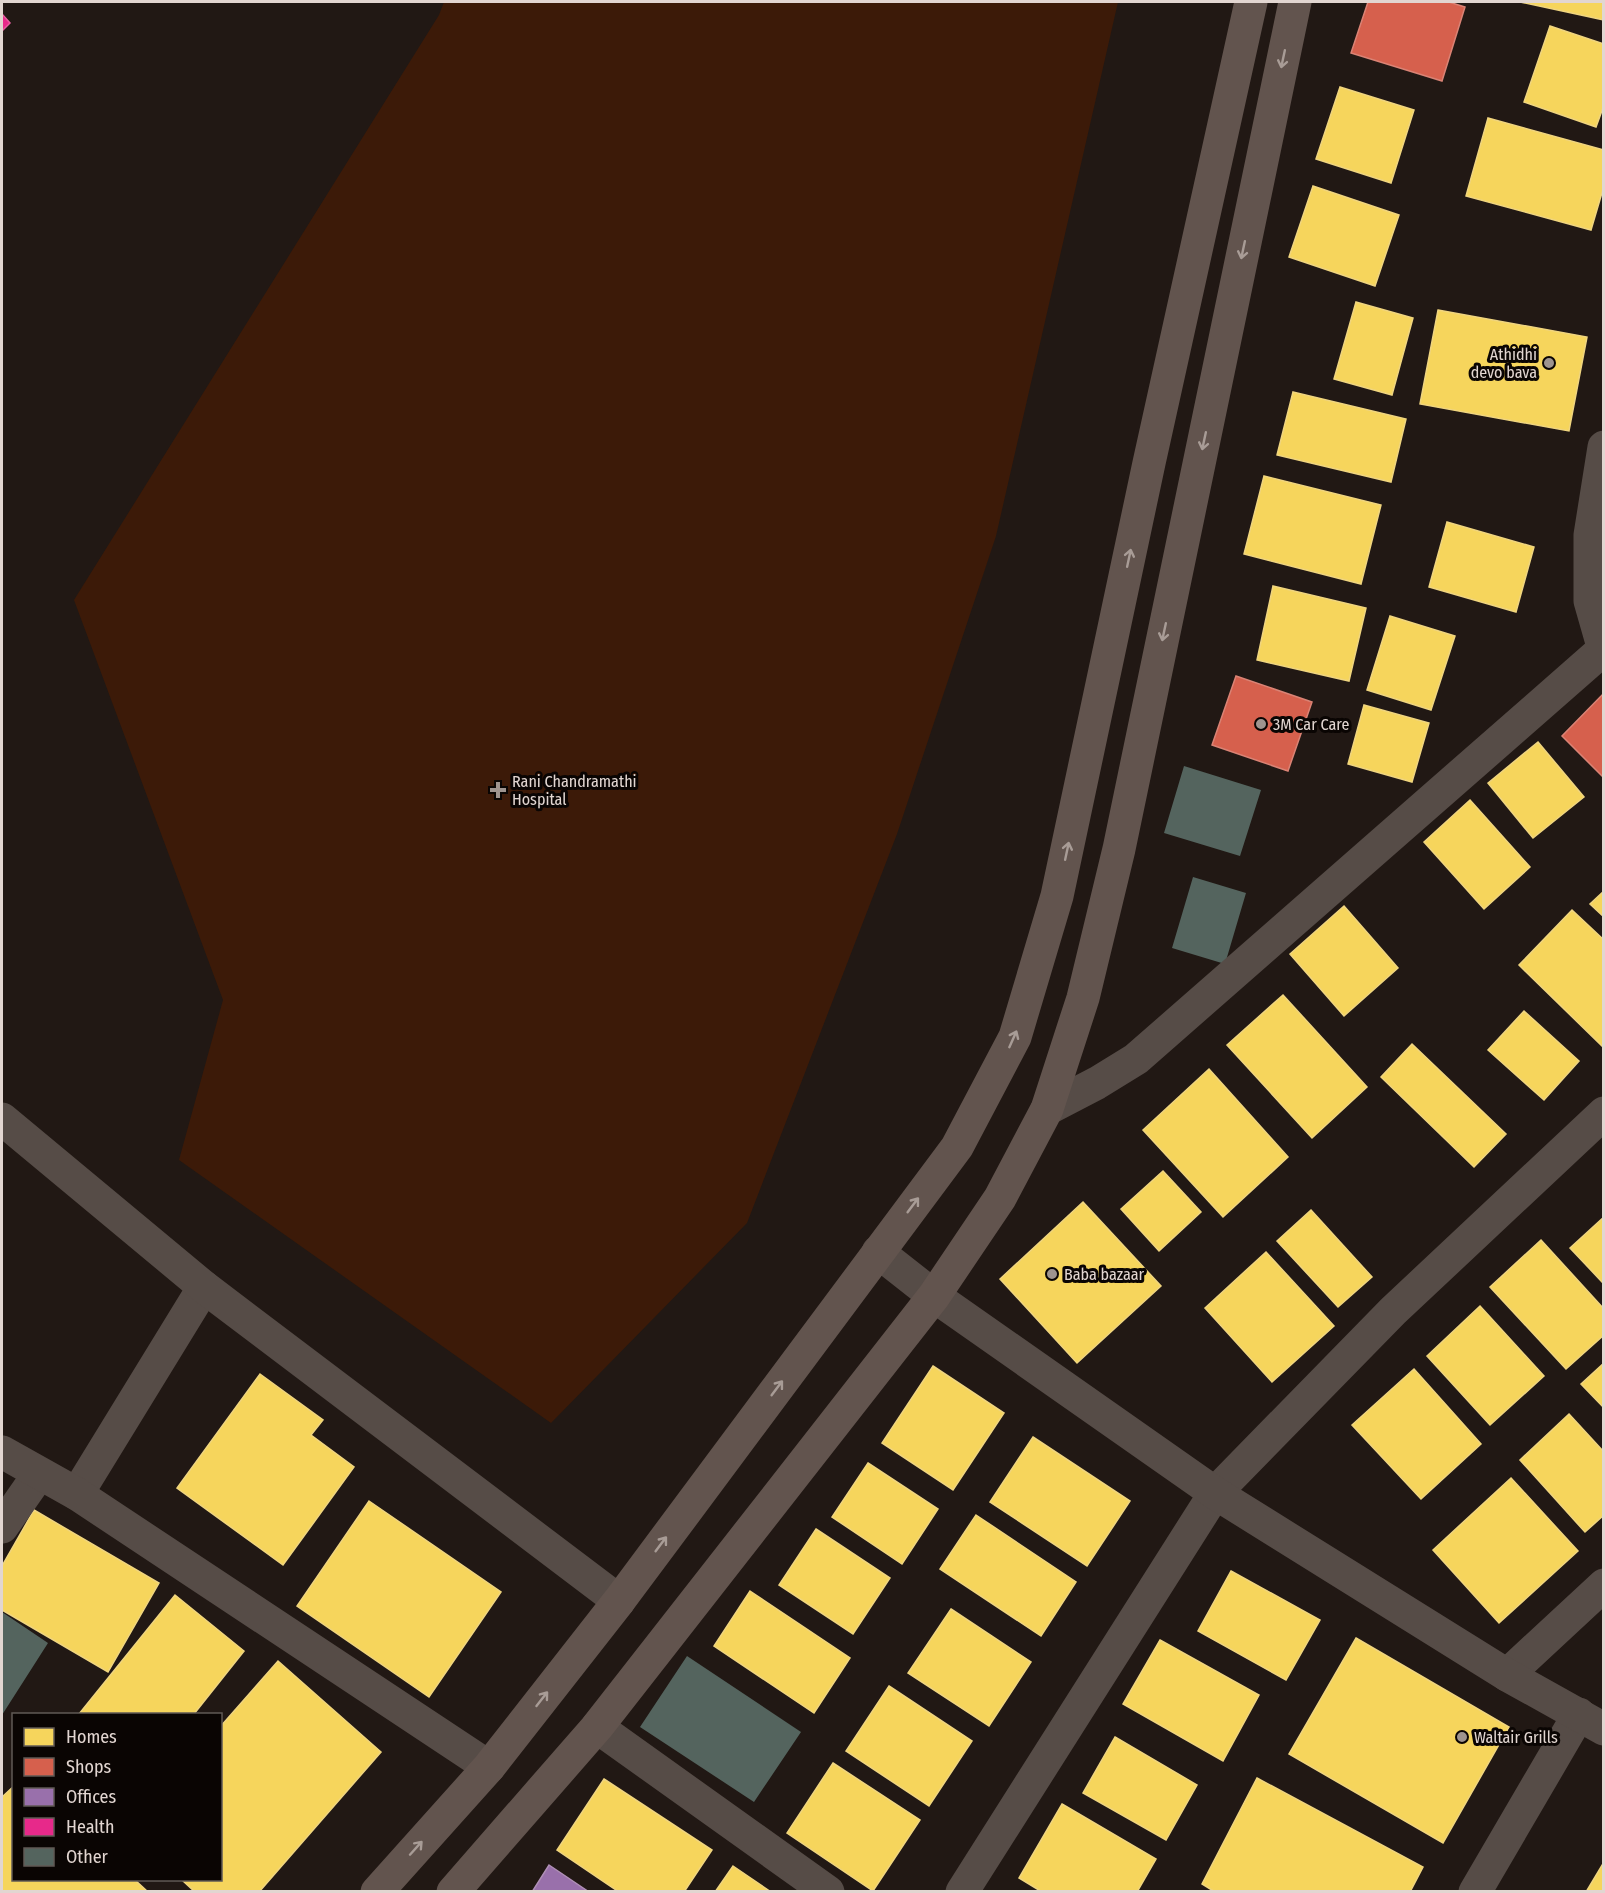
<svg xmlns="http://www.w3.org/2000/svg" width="1605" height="1893" font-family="'Fira Sans Condensed',sans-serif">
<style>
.green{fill:#3c1a08}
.homes{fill:#f6d55c;stroke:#f0d57f;stroke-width:1.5}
.shops{fill:#d6604d;stroke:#da8375;stroke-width:1.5}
.offices{fill:#9970ab;stroke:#af8fb6;stroke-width:1.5}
.health{fill:#e7298a;stroke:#e65d9f;stroke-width:1.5}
.building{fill:#54645e}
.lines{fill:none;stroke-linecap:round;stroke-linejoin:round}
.minor{stroke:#564c47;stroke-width:33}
.tertiary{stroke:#564c47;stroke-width:33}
.primary{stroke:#62544e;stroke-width:33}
.oneway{stroke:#a89c96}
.poi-dot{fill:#9e948f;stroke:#0a0503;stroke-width:2}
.labels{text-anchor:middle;stroke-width:6;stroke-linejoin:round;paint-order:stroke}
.poi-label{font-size:16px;fill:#e2d6d1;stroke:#0a0503;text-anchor:start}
</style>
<rect width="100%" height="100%" fill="#211814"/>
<path class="green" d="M444,2H1118L996,536L897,834L747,1223L551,1423L179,1160L223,1000L74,600L439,15Z"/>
<path class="homes" d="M1520,2H1604V20Z
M1550,26L1604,44V105L1596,127L1524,102Z
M1340,87L1414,110L1391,183L1316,159Z
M1488,118L1604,150V186L1591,230L1466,196Z
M1313,186L1399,215L1375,286L1289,257Z
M1356,302L1413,318L1392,395L1334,379Z
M1438,310L1587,337L1569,431L1420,404Z
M1293,392L1406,419L1391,482L1277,455Z
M1264,476L1381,505L1361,584L1244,554Z
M1447,522L1534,547L1516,612L1429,587Z
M1273,586L1366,608L1349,681L1257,660Z
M1390,616L1455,636L1431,710L1367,690Z
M1364,705L1429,723L1412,782L1348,764Z
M1538,742L1584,797L1533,838L1488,783Z
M1470,800L1530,867L1484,909L1424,842Z
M1604,891V917L1590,904Z
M1344,906L1398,968L1344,1016L1290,954Z
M1572,910L1604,940V1048L1519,965Z
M1283,995L1367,1087L1312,1138L1227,1045Z
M1524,1011L1579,1061L1544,1100L1488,1050Z
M1412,1044L1506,1134L1474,1167L1381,1077Z
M1209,1069L1288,1157L1223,1217L1143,1130Z
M1163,1171L1201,1212L1159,1251L1121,1209Z
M1083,1202L1161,1286L1077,1363L1000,1279Z
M1311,1210L1372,1277L1338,1307L1277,1241Z
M1604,1217V1284L1570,1248Z
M1541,1240L1604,1309V1335L1566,1369L1490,1287Z
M1266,1252L1334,1326L1272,1382L1205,1308Z
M1480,1306L1544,1376L1490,1425L1427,1356Z
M1604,1363V1408L1581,1384Z
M933,1366L1004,1413L953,1490L882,1443Z
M1414,1369L1481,1444L1421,1499L1352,1425Z
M260,1374L323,1420L311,1435L354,1467L283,1565L177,1488Z
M1569,1414L1604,1452V1515L1585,1532L1520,1460Z
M1033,1437L1130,1501L1087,1566L990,1502Z
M868,1463L938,1509L902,1564L832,1517Z
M1511,1478L1578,1551L1499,1623L1433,1550Z
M369,1501L501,1592L429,1697L297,1606Z
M34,1510L159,1583L108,1672L2,1610V1566Z
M976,1515L1076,1582L1041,1636L940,1569Z
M816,1529L890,1578L853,1634L779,1585Z
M1231,1571L1320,1620L1286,1680L1198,1631Z
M750,1591L850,1658L814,1713L714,1646Z
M175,1595L244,1651L194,1714H79Z
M951,1609L1031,1662L989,1726L908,1673Z
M1356,1638L1509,1727L1443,1843L1289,1754Z
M1160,1640L1259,1695L1223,1761L1123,1704Z
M278,1661L381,1752L259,1892H195L182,1880H220V1727Z
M889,1686L972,1741L929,1806L846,1751Z
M1115,1737L1197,1785L1166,1840L1083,1793Z
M833,1763L920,1820L873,1891L787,1833Z
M1257,1778L1423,1867L1410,1892H1215L1202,1884Z
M604,1779L712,1850L684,1892H619L557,1850Z
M14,1786V1880H135L148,1892H2V1797Z
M1062,1804L1156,1859L1137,1892H1042L1019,1878Z
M1604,1862V1892H1586Z
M733,1866L771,1892H715Z"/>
<path class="shops" d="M1368,2H1449L1465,7L1442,81L1351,53Z
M1236,676L1312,702L1288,771L1212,745Z
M1604,693V778L1562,736Z"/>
<path class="offices" d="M549,1865L589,1892H532Z"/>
<path class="health" d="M2,14L10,23L2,31Z"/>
<path class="building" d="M1184,766L1261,790L1240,856L1164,833Z
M1193,877L1246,893L1225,964L1172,948Z
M2,1612L48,1643L2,1715Z
M687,1656L801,1732L754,1802L640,1727Z"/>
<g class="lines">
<path class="minor" d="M1604,447L1590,535V601L1604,650
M1047,1109L1097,1083L1136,1059L1604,649
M77,1494L204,1287
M2,1527L39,1474
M1507,1675L1604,1585
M597,1727L828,1892
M962,1892L1215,1493L1393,1311L1604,1113
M1475,1892L1579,1714"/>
<path class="tertiary" d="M2,1119L204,1287L619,1601
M878,1252L934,1296L1215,1493L1507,1675L1604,1729
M2,1452L77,1494L489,1767"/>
<path class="primary" d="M377,1892L489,1767L619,1601L957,1147L1015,1037L1057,896L1149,463L1251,2
M453,1892L597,1727L934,1296L1000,1198L1047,1109L1083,998L1119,849L1295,2"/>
</g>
<defs><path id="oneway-shaft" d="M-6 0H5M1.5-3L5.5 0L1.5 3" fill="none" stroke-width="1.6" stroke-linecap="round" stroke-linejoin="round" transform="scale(1.5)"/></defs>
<g class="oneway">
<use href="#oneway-shaft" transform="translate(1283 59) rotate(102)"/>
<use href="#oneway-shaft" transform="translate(1243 250) rotate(102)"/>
<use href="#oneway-shaft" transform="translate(1204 441) rotate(102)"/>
<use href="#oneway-shaft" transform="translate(1129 558) rotate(-78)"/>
<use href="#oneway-shaft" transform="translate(1164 632) rotate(102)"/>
<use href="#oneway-shaft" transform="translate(1067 851) rotate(-78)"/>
<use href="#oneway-shaft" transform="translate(1013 1039) rotate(-66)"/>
<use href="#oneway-shaft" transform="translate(913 1205) rotate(-53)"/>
<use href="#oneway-shaft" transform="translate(777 1388) rotate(-53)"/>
<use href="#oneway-shaft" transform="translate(661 1544) rotate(-53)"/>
<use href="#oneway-shaft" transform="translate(542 1699) rotate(-52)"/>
<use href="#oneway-shaft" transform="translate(416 1848) rotate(-48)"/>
</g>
<g class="poi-dot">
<circle cx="1549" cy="363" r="6"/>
<circle cx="1261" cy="724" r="6"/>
<path d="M495 781h6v6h6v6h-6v6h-6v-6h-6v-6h6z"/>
<circle cx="1052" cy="1274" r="6"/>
<circle cx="1462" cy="1737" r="6"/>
</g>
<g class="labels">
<g class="poi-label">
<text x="1537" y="360" text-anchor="end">Athidhi<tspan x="1537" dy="18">devo bava</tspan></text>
<text x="1273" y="730">3M Car Care</text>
<text x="512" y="787">Rani Chandramathi<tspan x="512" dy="18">Hospital</tspan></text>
<text x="1064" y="1280">Baba bazaar</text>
<text x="1474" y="1743">Waltair Grills</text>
</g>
</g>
<rect width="1605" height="1893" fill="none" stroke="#e2d6d1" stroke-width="6"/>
<rect x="12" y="1713" width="210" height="168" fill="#0a0503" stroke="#605955" stroke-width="1.5"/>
<rect x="24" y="1728" width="30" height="18" fill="#f6d55c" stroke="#605955" stroke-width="1.5"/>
<text x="66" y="1743" font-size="18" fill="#e2d6d1">Homes</text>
<rect x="24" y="1758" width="30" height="18" fill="#d6604d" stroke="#605955" stroke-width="1.5"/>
<text x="66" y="1773" font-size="18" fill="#e2d6d1">Shops</text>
<rect x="24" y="1788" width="30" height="18" fill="#9970ab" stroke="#605955" stroke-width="1.5"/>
<text x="66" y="1803" font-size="18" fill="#e2d6d1">Offices</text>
<rect x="24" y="1818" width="30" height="18" fill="#e7298a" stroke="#605955" stroke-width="1.5"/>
<text x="66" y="1833" font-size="18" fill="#e2d6d1">Health</text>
<rect x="24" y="1848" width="30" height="18" fill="#54645e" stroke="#605955" stroke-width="1.5"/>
<text x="66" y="1863" font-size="18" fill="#e2d6d1">Other</text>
</svg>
